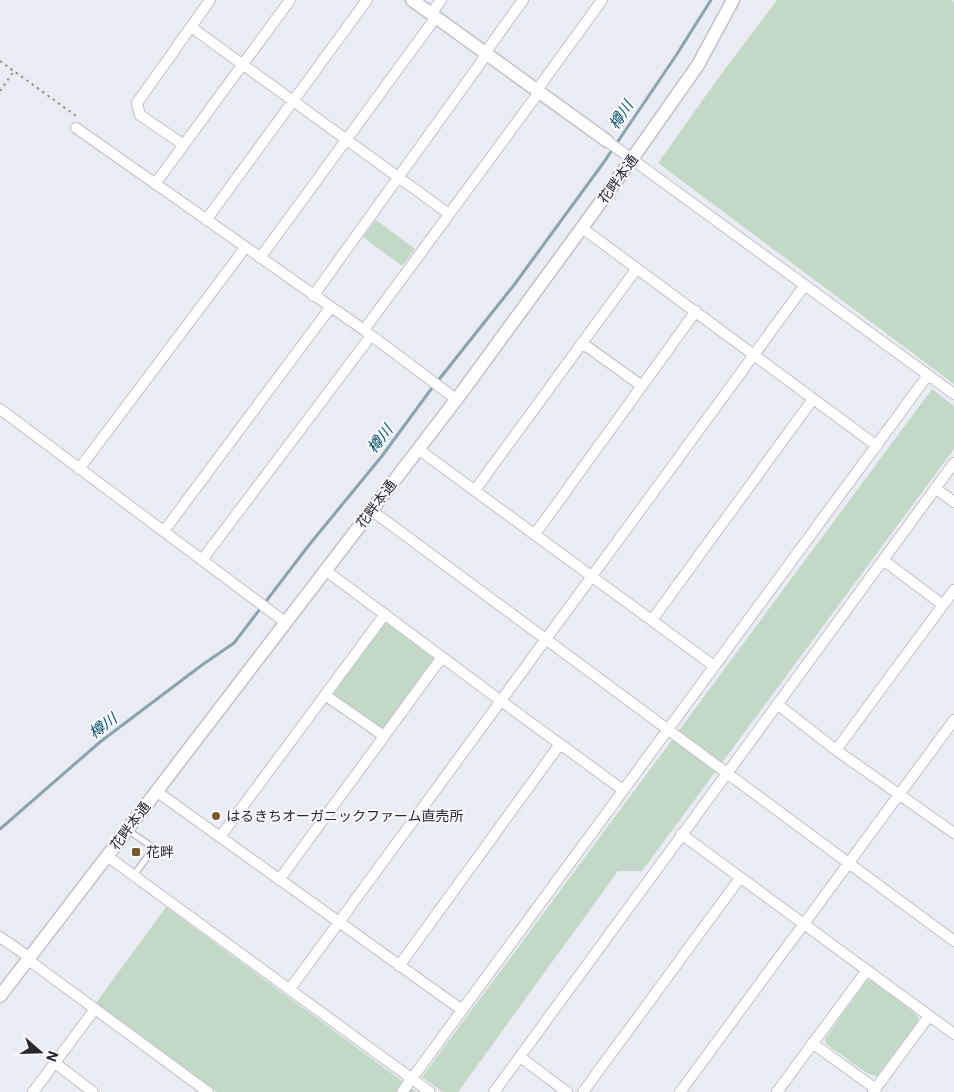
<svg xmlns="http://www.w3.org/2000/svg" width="954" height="1092" font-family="Roboto,'Noto Sans JP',sans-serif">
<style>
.green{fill:#c4d8c7}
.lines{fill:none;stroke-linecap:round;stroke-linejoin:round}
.stream{stroke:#8aa3ae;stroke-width:3}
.service-casing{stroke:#bfc1c8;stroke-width:8}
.minor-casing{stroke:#bfc1c8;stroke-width:12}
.tertiary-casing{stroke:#bfc1c8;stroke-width:15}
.path{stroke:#909196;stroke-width:2;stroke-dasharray:2.5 4;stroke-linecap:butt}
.service{stroke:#fff;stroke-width:5}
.minor{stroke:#fff;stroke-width:10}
.tertiary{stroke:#fff;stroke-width:12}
.poi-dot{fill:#795a2f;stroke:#f7f9ff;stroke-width:2}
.labels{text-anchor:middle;stroke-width:4;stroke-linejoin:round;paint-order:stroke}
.street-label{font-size:14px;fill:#27282a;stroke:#f7f9ff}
.poi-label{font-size:14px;fill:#27282a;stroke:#f7f9ff;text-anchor:start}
.water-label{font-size:15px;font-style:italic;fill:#0b5267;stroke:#f7f9ff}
</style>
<rect width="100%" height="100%" fill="#eaecf3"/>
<path class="green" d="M777,0H952L954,3V384L658,163L722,73Z
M376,220L415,249L402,266L363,237Z
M932,389L954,406V449L642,871H618L458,1092H443L422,1077Z
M383,623H388L433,656V662L382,730L333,696V692Z
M166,907L417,1092H217L96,1003Z
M867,980L875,981L918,1016L917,1023L877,1076L868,1074L826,1044L825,1039Z"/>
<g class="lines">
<path class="stream" d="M0,829L100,742L202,665L234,643L309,545L382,456L429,392L514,285L604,162L677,54L711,0"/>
<defs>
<path id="service" d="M129,831L154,848L134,875"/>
<path id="minor" d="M431,14L441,0
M191,27L449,214
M485,53L523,0
M537,90L602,0
M76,128L364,330L456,399
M607,141L954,394
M184,145L140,115L137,103L210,0
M155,184L290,0
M206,220L367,0
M582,228L877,446
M260,258L436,17
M313,296L487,54
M364,330L539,92
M582,343L642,386
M0,409L285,622
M418,449L714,666
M79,469L245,248
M935,488L954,502
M475,490L637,268
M371,510L954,941
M164,531L330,308
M535,534L696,311
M202,560L370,337
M883,560L943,605
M325,570L501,701L623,790
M652,620L813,399
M325,695L384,736
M777,704L836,750L954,833
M836,750L954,590
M156,791L462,1010
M681,834L954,1034
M220,837L385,614
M107,856L430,1092
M279,880L442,657
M0,937L29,957
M27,959L208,1092
M399,966L560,744
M290,989L805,285
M812,1043L876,1089
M520,1057L567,1092
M55,1063L93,1092
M33,1092L95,1009
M402,1092L928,375
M494,1092L954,463
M583,1092L740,878
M680,1092L954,720
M777,1092L867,970
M873,1092L929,1016"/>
<path id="tertiary" d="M412,0L607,141
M0,996L459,396L576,236L632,159L698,65L733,0"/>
</defs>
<use href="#service" class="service-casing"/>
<use href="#minor" class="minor-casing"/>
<use href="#tertiary" class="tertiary-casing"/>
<path class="path" d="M0,61L79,118
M0,91L14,71"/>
<use href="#service" class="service"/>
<use href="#minor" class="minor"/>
<use href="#tertiary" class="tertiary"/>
</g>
<g class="poi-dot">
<circle cx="216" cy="816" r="5"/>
<rect x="131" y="847" width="10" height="10" rx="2.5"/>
</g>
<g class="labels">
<g class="street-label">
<text transform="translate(618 179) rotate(-54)" y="5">花畔本通</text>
<text transform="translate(376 504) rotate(-53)" y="5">花畔本通</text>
<text transform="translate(130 826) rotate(-53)" y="5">花畔本通</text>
</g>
<g class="poi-label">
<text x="226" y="821">はるきちオーガニックファーム直売所</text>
<text x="146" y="857">花畔</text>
</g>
<g class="water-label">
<text transform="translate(621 115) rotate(-57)" y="5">樽川</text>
<text transform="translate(380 439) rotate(-52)" y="5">樽川</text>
<text transform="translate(103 726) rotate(-37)" y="5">樽川</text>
</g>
</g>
<g transform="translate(40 1052) rotate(110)" stroke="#f7f9ff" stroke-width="4" paint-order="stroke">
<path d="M0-4L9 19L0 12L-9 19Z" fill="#27282a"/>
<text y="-8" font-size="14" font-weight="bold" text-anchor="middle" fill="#27282a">N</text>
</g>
</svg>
